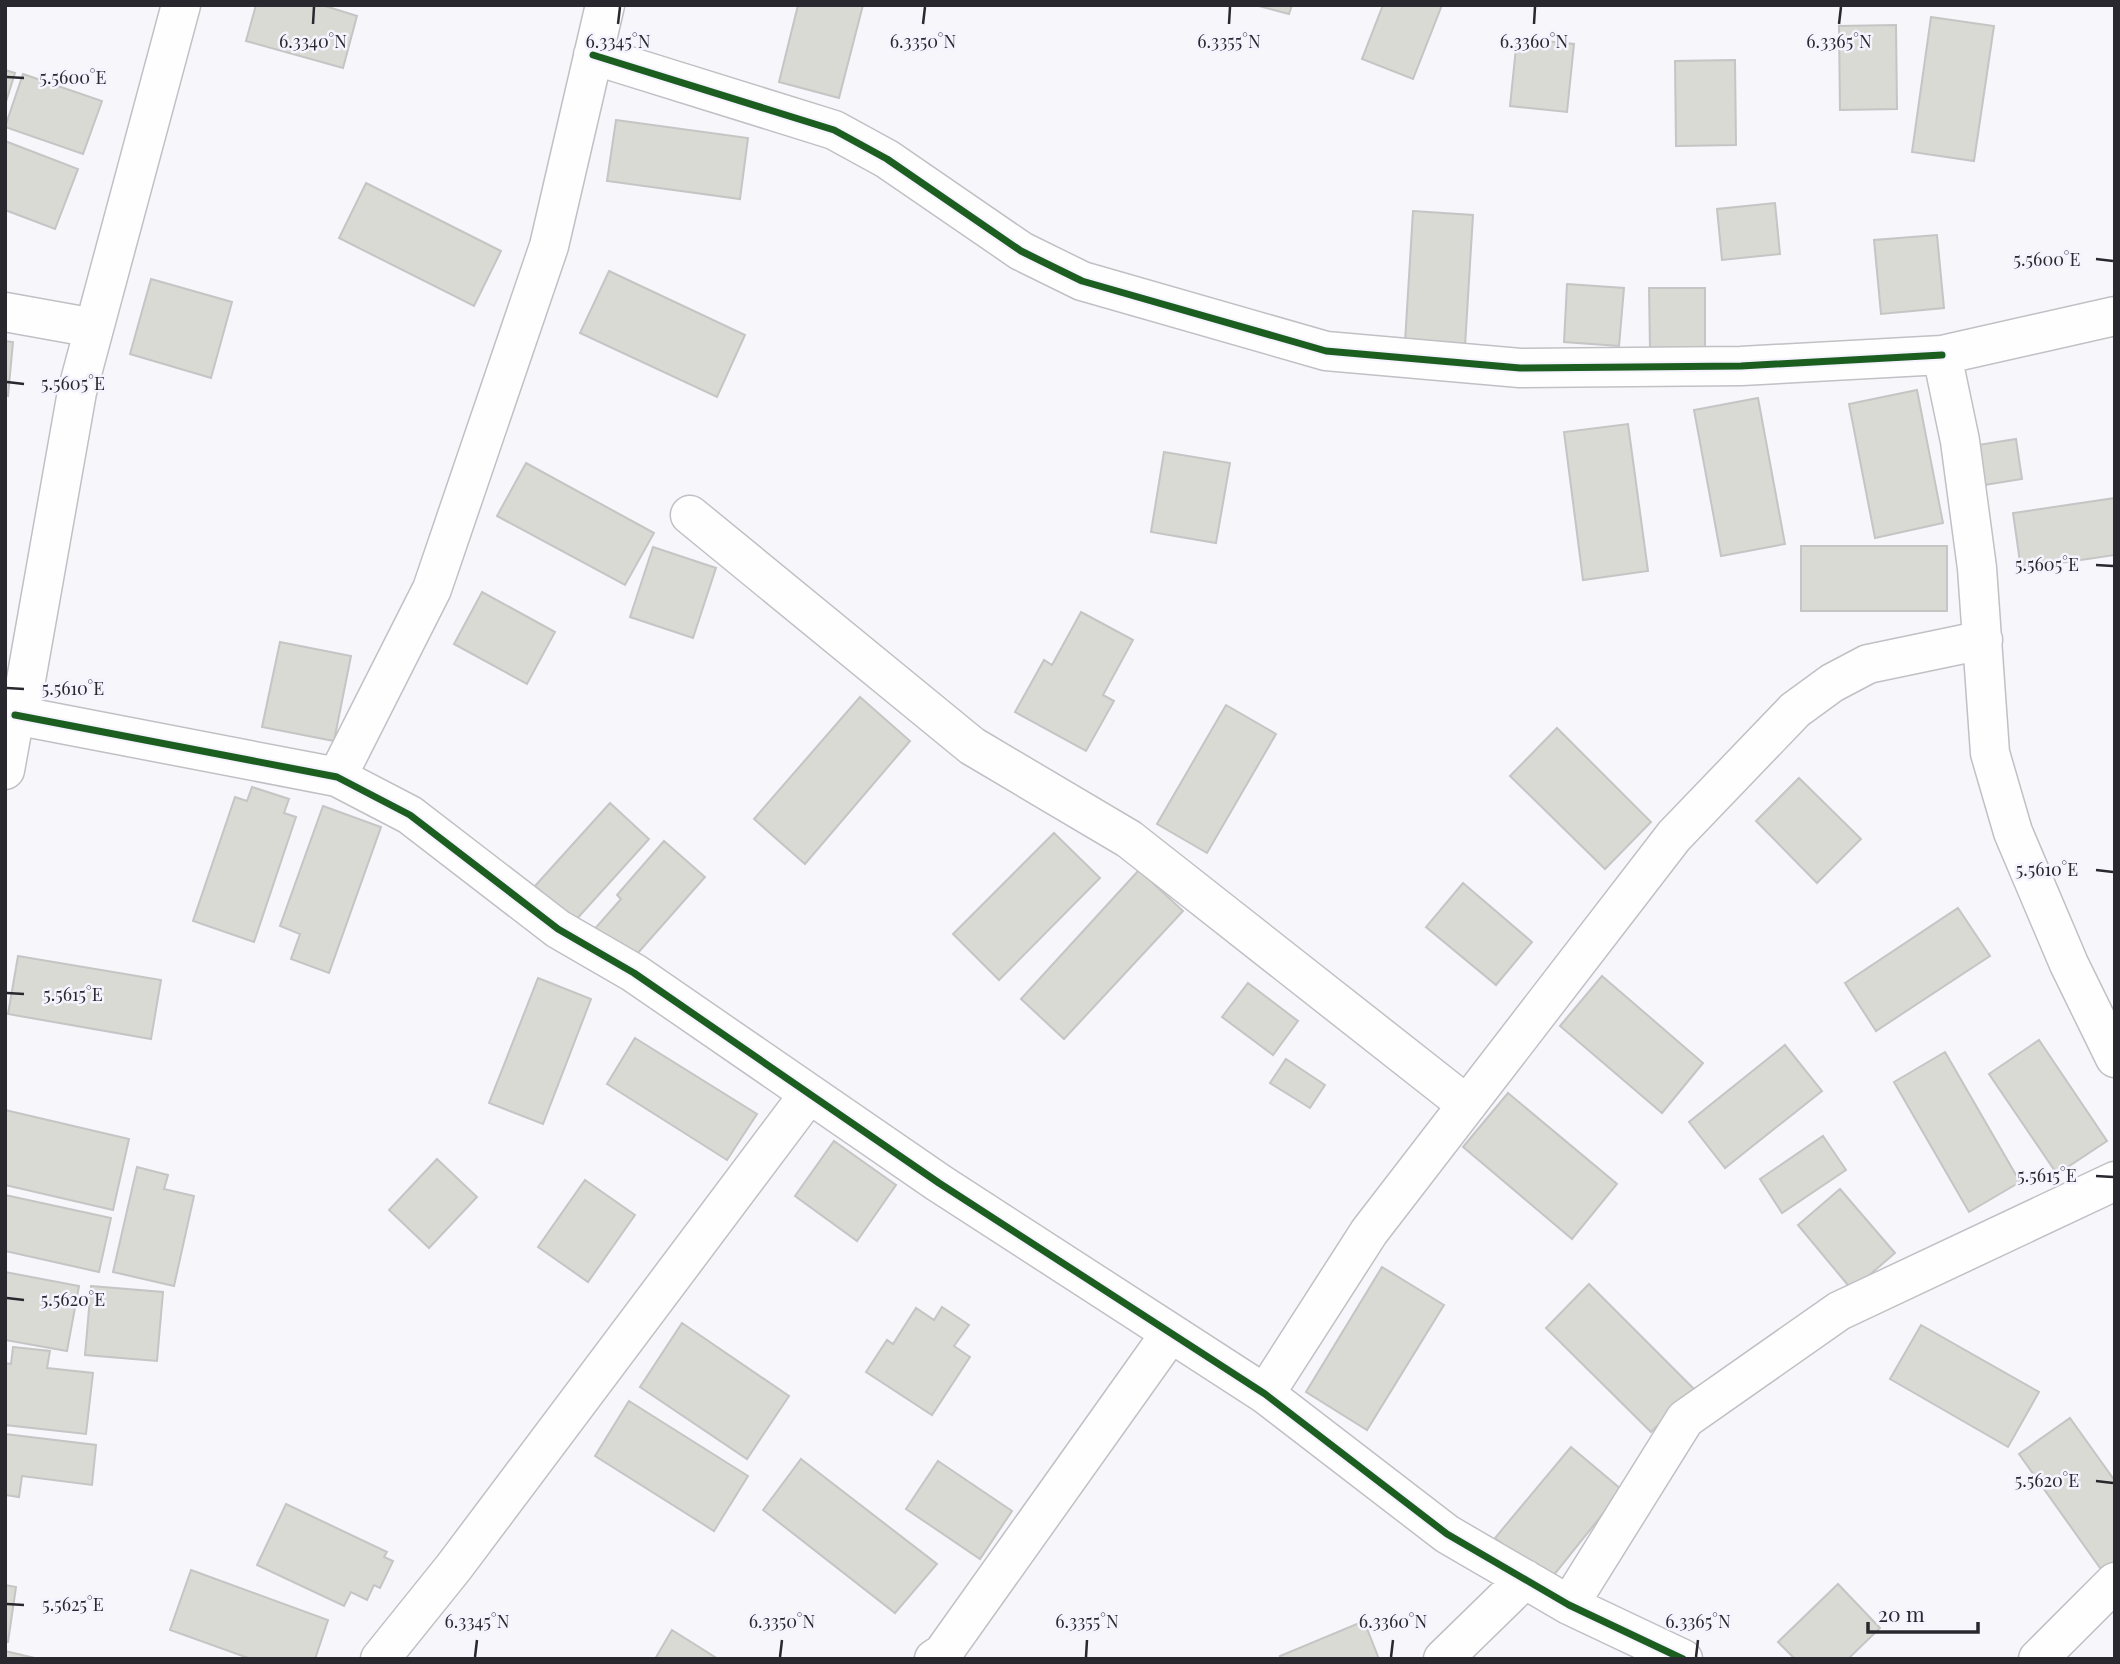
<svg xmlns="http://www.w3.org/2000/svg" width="2120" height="1664" font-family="'Playfair Display',serif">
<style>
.building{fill:#d9dad3;stroke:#c4c5c4;stroke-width:2}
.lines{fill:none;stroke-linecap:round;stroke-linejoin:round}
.minor-casing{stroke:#c0c0c5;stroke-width:41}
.minor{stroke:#fefefe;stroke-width:38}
.cycleway-casing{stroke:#f5f3fe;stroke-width:11}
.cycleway{stroke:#1b5e20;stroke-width:7}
.ticks{fill:none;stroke:#29282f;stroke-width:2.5}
.ticks-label{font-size:18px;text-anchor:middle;fill:#29282f;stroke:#f5f3fe;stroke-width:5;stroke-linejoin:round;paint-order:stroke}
</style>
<rect width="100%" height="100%" fill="#f6f6fb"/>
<path class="building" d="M256,5H322L357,16L343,68L246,41Z
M798,5H863L839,98L779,82Z
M1255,5H1292L1289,14Z
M1383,5H1442L1413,79L1362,59Z
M1931,17L1994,26L1974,161L1912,152Z
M1896,25L1897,109L1840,110L1839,26Z
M1517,38L1574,44L1567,112L1510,106Z
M1735,60L1736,145L1676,146L1675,61Z
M5,70L15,73L5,105Z
M23,74L102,101L83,154L5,127Z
M616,120L748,138L740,199L607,181Z
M5,141L78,169L55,229L5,210Z
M366,183L501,251L474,306L339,238Z
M1775,203L1780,254L1722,260L1717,209Z
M1413,211L1473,215L1465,346L1405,342Z
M1937,235L1944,308L1881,314L1874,240Z
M609,271L745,335L717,397L580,333Z
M151,279L232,302L211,378L130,354Z
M1567,284L1624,288L1619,346L1564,342Z
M1649,288H1705V349H1650Z
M5,341L13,342L8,396L5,395Z
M1917,390L1943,523L1875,538L1849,404Z
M1758,398L1785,544L1721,556L1694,410Z
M1628,424L1648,571L1583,580L1564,432Z
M2016,439L2022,479L1984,485L1978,445Z
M1164,452L1230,463L1216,543L1151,532Z
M526,463L654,533L625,585L497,516Z
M2115,498V555L2021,569L2013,513Z
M1801,546H1947V611H1801Z
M653,547L716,568L693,638L630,617Z
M482,592L555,632L527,684L454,644Z
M1081,612L1133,640L1103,695L1114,701L1086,751L1015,712L1044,660L1052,665Z
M280,642L351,656L334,741L262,727Z
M860,697L910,741L805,864L754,819Z
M1226,705L1276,734L1207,853L1157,824Z
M1557,728L1651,822L1605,869L1510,776Z
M1799,778L1861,839L1817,883L1756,821Z
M252,787L289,799L284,813L296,817L254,942L193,921L235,797L247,801Z
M610,803L649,839L574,922L535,886Z
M323,806L381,827L329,973L291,959L300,934L280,926Z
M1054,833L1100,878L999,980L953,934Z
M664,841L705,877L629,963L593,931L621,899L617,895Z
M1139,870L1183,911L1064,1039L1021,999Z
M1463,883L1532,942L1496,985L1426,927Z
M1958,908L1990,956L1876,1031L1845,983Z
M18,956L161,980L151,1039L8,1014Z
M1602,976L1703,1063L1662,1113L1560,1026Z
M538,978L591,999L543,1124L489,1103Z
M1248,983L1298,1021L1273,1055L1222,1017Z
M635,1038L757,1114L727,1160L607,1084Z
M2039,1040L2107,1141L2057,1174L1989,1074Z
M1785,1045L1822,1091L1725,1168L1689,1122Z
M1945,1052L2020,1182L1969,1212L1894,1082Z
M1286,1059L1325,1085L1310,1108L1270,1083Z
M1508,1093L1617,1184L1572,1239L1463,1147Z
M5,1110L129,1139L113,1210L5,1185Z
M1823,1136L1846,1170L1782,1213L1760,1179Z
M834,1141L896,1185L857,1241L795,1196Z
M437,1159L477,1197L429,1248L389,1210Z
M137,1167L168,1175L164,1189L194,1196L174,1286L113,1272Z
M585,1180L635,1215L588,1282L538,1247Z
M1840,1189L1895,1253L1852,1290L1798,1225Z
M5,1195L111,1218L99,1272L5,1251Z
M1382,1267L1444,1305L1367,1430L1306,1392Z
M5,1272L79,1286L67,1351L5,1340Z
M1589,1284L1694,1389L1651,1432L1546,1328Z
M91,1286L163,1292L157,1361L85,1355Z
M942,1307L969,1325L954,1346L970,1357L932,1415L866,1372L887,1340L893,1344L916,1308L934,1320Z
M682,1323L789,1396L747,1459L640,1387Z
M1921,1325L2039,1392L2008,1447L1890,1379Z
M13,1347L50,1351L47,1368L93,1373L86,1434L5,1425V1363L11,1364Z
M629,1401L748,1476L714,1531L595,1456Z
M2070,1418L2115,1481V1563L2103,1572L2019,1454Z
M5,1434L96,1445L92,1485L22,1476L19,1497L5,1495Z
M1571,1447L1622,1490L1549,1581L1495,1538Z
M801,1459L937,1564L895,1613L763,1510Z
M938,1461L1012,1511L980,1559L906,1509Z
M286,1504L387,1552L384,1557L393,1561L380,1588L374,1585L367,1600L351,1592L344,1606L257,1565Z
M191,1570L328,1620L315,1659H251L170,1630Z
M1838,1584L1880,1628L1848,1659H1795L1778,1642Z
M5,1585L16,1587L8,1642H5Z
M1364,1621L1379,1659H1281L1280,1656Z
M672,1630L718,1659H655Z
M5,1651L39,1659H5Z"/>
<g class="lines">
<defs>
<path id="minor" d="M593,55L834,130L887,159L1021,251L1082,281L1326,351L1520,368L1741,366L1942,355
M5,312L94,328
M2115,316L1942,355L1960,441L1977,568L1990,753L2013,832L2069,964L2115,1058
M690,515L972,746L1129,839L1467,1105
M15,715L337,777L410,815L558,929L634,973L939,1183L1265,1394L1447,1534L1569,1605L1683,1659
M5,770L15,715L23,697L77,392L181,5
M337,777L432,589L549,246L605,5
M1265,1394L1369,1232L1674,836L1795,710L1832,683L1868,664L1983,640
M1569,1605L1685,1419L1839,1311L2115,1181
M380,1659L454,1567L809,1094
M934,1659L943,1653L1170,1334
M1443,1659L1525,1579
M2038,1659L2115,1582"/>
</defs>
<use href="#minor" class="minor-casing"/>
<use href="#minor" class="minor"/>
<defs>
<path id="cycleway" d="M593,55L834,130L887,159L1021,251L1082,281L1326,351L1520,368L1741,366L1942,355
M15,715L337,777L410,815L558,929L634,973L939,1183L1265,1394L1447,1534L1569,1605L1683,1659"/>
</defs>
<use href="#cycleway" class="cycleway-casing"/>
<use href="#cycleway" class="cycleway"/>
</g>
<path class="ticks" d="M313,24L314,7M618,24L620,7M923,24L925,7M1229,24L1230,7M1534,24L1535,7M1839,24L1841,7M7,77L24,78M2096,259L2113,261M7,382L24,384M2096,565L2113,566M7,688L24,689M2096,870L2113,872M7,993L24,994M2096,1176L2113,1177M7,1298L24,1300M2096,1481L2113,1483M7,1604L24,1605M475,1657L477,1640M780,1657L782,1640M1086,1657L1087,1640M1391,1657L1393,1640M1696,1657L1698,1640"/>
<g class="ticks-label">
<text x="313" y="48">6.3340°N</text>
<text x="618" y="48">6.3345°N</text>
<text x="923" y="48">6.3350°N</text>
<text x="1229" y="48">6.3355°N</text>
<text x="1534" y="48">6.3360°N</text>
<text x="1839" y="48">6.3365°N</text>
<text x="73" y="84">5.5600°E</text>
<text x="2047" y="266">5.5600°E</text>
<text x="73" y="390">5.5605°E</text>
<text x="2047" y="571">5.5605°E</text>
<text x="73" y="695">5.5610°E</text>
<text x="2047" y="876">5.5610°E</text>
<text x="73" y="1001">5.5615°E</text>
<text x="2047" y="1182">5.5615°E</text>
<text x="73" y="1306">5.5620°E</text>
<text x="2047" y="1487">5.5620°E</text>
<text x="73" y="1611">5.5625°E</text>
<text x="477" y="1628">6.3345°N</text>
<text x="782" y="1628">6.3350°N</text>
<text x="1087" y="1628">6.3355°N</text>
<text x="1393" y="1628">6.3360°N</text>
<text x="1698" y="1628">6.3365°N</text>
</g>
<rect width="2120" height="1664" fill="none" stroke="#29282f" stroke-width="14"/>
<path d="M1868 1622v10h110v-10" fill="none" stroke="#29282f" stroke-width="3.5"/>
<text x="1878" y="1622" font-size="21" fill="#29282f" stroke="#f5f3fe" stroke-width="5" paint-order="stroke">20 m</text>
</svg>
